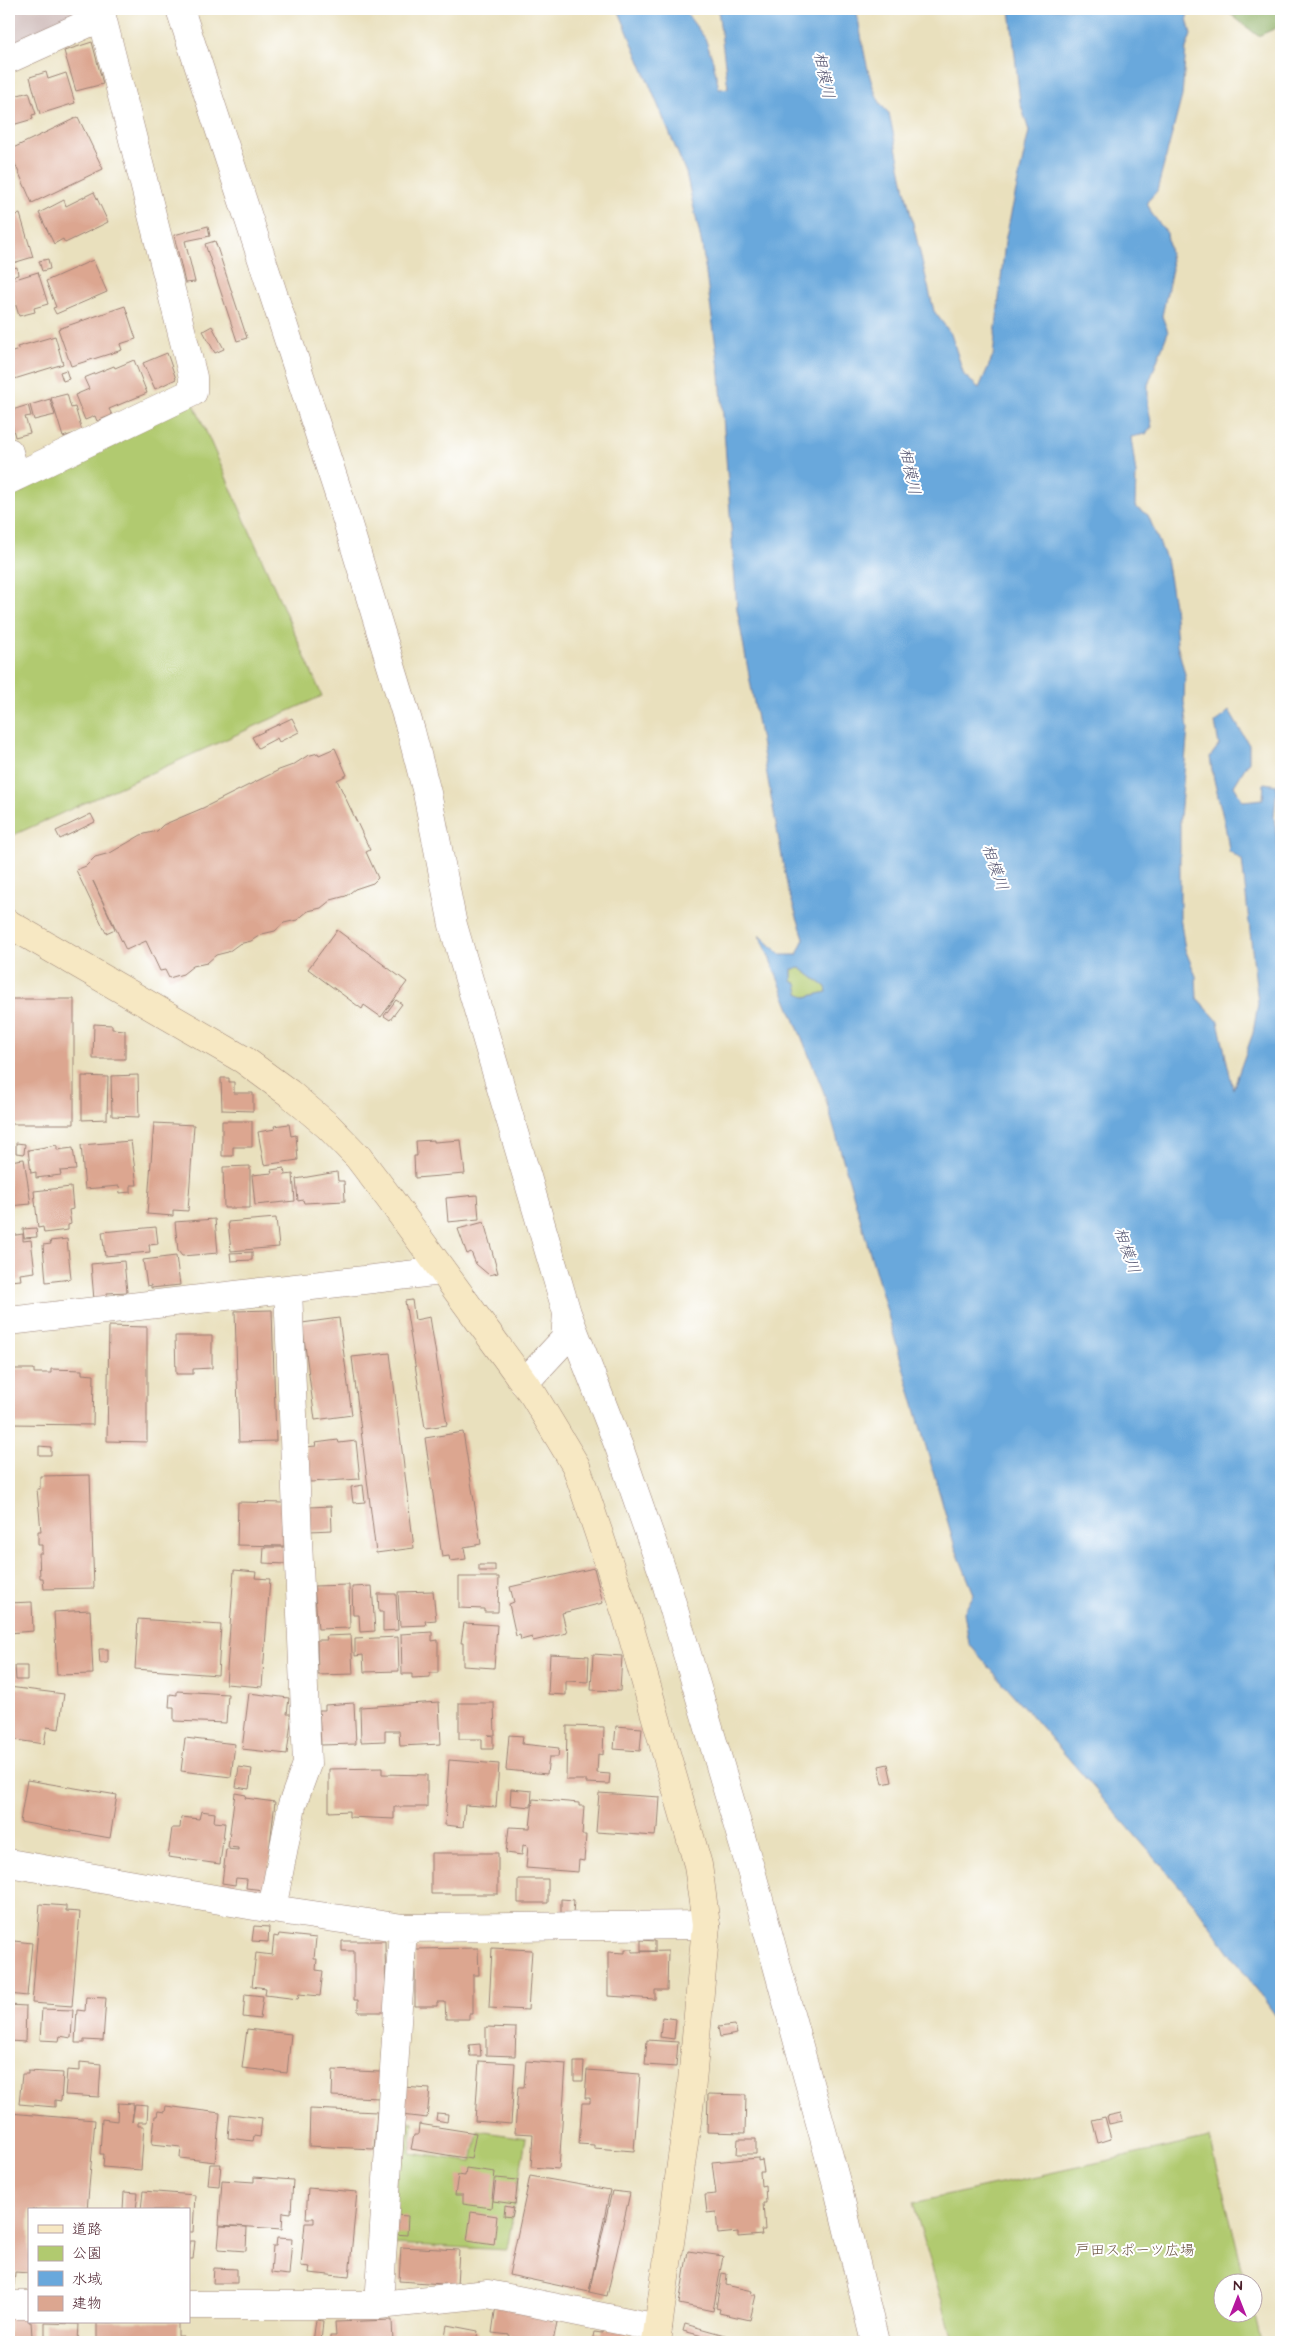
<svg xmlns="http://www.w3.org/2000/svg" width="1290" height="2351" font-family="'Architects Daughter','Klee One',sans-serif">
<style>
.industrial{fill:#d1bfbd}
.green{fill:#b1ca6f;stroke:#7e744d}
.forest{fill:#8cae62;stroke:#6b6646}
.water{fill:#69a8dc;stroke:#5a6484;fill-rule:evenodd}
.building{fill:#dca690}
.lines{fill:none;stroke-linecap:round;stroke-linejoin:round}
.street-casing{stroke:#9a8074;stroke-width:29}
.secondary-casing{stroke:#9a8074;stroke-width:29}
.street{stroke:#fff;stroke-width:28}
.secondary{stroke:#f7e8c3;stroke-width:28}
.labels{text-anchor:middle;stroke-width:4;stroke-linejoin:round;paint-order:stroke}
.park-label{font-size:15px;fill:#69523f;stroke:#fff}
.water-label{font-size:16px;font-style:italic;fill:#565672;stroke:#fff}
</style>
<rect width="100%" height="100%" fill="#fff"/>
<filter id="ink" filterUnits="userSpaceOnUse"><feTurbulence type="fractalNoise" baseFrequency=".02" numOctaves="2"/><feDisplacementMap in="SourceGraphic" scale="10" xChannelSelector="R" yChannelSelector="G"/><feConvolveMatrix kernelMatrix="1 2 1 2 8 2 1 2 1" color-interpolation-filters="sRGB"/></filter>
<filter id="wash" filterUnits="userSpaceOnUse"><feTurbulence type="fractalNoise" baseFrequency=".0096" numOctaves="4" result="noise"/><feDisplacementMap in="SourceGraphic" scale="20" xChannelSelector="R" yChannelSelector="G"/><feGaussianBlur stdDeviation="1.12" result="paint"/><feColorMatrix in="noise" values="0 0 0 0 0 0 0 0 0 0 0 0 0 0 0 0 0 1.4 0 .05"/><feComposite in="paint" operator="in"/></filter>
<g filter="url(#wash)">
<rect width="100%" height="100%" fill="#e9e0bd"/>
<path class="industrial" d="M9,9H93L9,47Z"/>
<path class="green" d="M190,395L322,696L9,837V484Z
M800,968L826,987L827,992L806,997L799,993L797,984L792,981V969Z
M400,2120L413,2122L410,2153L472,2162L478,2131L526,2138L507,2250L391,2244Z
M1210,2138L1246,2283L1222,2284V2314H1252L1253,2308L1261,2342H954L913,2203Z"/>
<path class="forest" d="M1224,9H1281V26L1258,36Z"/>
<path class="water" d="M618,9H683L705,38L713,61L719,89L728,88L718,9H856C862,34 868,98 889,113L905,190L934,311L951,334L964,375L979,388L993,356L1005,241L1029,131L1020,102L1010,9H1188L1187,18L1191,35L1186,48L1182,96L1157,191L1147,202L1152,214L1167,233L1172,269L1162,316L1168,332L1148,385V406L1152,427L1146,434L1131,437L1136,474L1135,507L1148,515L1166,559L1174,605L1177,644L1185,674L1184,702L1188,729L1180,817V917L1185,949L1196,976L1197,998L1218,1021L1233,1089L1253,1033L1258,1003L1242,860L1229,851C1226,819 1214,789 1210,757L1219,745L1215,723L1229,711L1249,745V761L1234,786L1243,801L1263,799L1264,783L1277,785L1274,817L1281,872V2023L1194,1903L969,1644L964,1612L974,1594L955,1547L823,1090L760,935L781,955H797L804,938L788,890L737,609L720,375L702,245L686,173ZM800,968L826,987L827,992L806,997L799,993L797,984L792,981V969Z"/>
<g id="blocks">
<path class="building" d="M92,42L103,84L76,91L64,51Z
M46,72L48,79L66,73L75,103L40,114L30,77Z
M9,91L11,97L29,92L36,114L32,115L33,119L9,126Z
M78,117L103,169L32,203L9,150Z
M94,192L108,222L65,243L63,239L54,244L39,213L64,200L66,206Z
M20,214L33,257L13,263V259L9,260V217Z
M208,226L210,236L185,241L195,282L185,283L174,235Z
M215,241L247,338L237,341L205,244Z
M48,259L50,269L42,271L39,261Z
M93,260L107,292L56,314L53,308L56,307L46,281Z
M17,267L18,275L9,277V269Z
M38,272L48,304L34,308L35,312L19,316L14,299L9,301V281Z
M125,306L136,339L120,344L122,350L71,366L58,329Z
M212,326L224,349L215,353L203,331Z
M55,336L63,364L11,380L9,353L19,350L17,347Z
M167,353L176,379L155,389L143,363Z
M134,360L147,393L109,409L112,415L97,421L95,416L85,420L75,395L89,389L84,378L114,366L115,368Z
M66,370L69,379L63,381L60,372Z
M67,394L71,408L75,407L82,431L63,437L51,398Z
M50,399L55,415L34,420L30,405Z
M28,405L31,416L25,417L30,433L15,437L9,411Z
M292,718L299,732L279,742L277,738L258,748L252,737Z
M335,748L347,775L337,780L370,850L366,852L378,878L373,883L355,889L346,896L331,900L321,908L308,911L297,920L284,923L275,931L262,934L251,941L239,944L228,952L216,955L207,963L193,966L183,974L169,978L165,970L160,971L146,941L126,950L93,881L115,929L106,933L76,870L86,866L95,857L110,853L141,835L157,831L163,825L203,808L279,770L293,765L307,756L318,753L319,755Z
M91,814L95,822L60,839L56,831Z
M337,930L407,982L381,1017L364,1005L362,1009L308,969Z
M9,999H74V1124H9Z
M396,1000L402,1004L390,1020L384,1016Z
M94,1024L112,1025V1029L125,1030V1059H93Z
M138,1075L139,1117L112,1116L111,1076Z
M82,1076L108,1077L107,1119L82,1120Z
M221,1078H229V1082H234V1093H253V1111L222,1110Z
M222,1121H252V1147H233V1156H222Z
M154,1123L194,1125L188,1211L173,1210V1216L147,1214Z
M289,1124L291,1136L296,1135L298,1160L264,1165L258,1132L275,1129L274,1126Z
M434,1140V1142L461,1140L465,1174L415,1178L414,1156H417L416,1141Z
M131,1141L137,1185H131V1192L120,1193L119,1186L85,1189L81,1145Z
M16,1143L25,1144L24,1154L16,1153Z
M57,1145V1150L73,1148L76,1170L60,1171L61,1175L36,1178V1172L31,1173L28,1150Z
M24,1159L31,1204L9,1206V1161Z
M250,1166V1208H224L223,1167Z
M284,1168L285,1175L293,1174L295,1201L255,1205L252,1175L272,1173L271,1170Z
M337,1172L338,1181H344L345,1201L304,1203L303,1200L298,1201L296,1179Z
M71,1187L73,1209L69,1210L71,1224L68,1225V1230L44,1233L43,1227L38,1228L34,1191Z
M477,1195L479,1219L448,1222L446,1198Z
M276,1218L279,1247L231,1251L228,1222Z
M215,1219L218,1253L182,1256L178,1251L175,1222Z
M484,1222L498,1273L489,1275L476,1264L471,1252L467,1254L458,1229Z
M156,1227L158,1244L149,1245L150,1252L105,1256L102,1232Z
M36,1228L37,1237L24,1238L23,1229Z
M23,1234V1241L31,1240L35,1272L20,1274L21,1280L9,1281V1236Z
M67,1239L71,1279L46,1282L43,1245L51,1244L50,1241Z
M252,1252V1260L231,1261L230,1253Z
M176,1256L180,1285L151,1288V1285L147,1286L143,1260Z
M124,1261L127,1292L107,1293V1298L94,1300L91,1264Z
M412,1300L415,1320L430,1317L447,1425L425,1428L405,1301Z
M272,1310L276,1441L239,1442L235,1311Z
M339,1318L352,1415L315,1420L302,1323Z
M109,1326L147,1327V1442L107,1441Z
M175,1336H212V1368L193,1369V1374H176Z
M390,1353L414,1548L376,1553L352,1357Z
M9,1369H34V1373H51V1369L82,1370V1374L94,1375L93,1425L9,1424Z
M463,1432L481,1544L464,1547L466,1559L450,1561L449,1556L442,1557L425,1438Z
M338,1440L339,1443L356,1441L360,1479L310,1482L306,1447L316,1446L315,1443Z
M39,1446L51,1447V1455H39Z
M90,1475L94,1588L44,1589L43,1578H40L39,1553H42V1545H38V1531H41L37,1489H40V1476Z
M363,1485L365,1502L353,1503L351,1487Z
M238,1502L285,1503L284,1546L237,1545Z
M331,1506L332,1530L310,1531V1507Z
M264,1547H287V1564L263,1563Z
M479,1565H495V1571H479Z
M594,1568L603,1603L562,1613L567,1633L533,1641L532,1637L521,1640L520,1635L516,1636L509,1604L514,1602L510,1587Z
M234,1570L256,1572L255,1578L270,1579L262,1687L226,1684Z
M459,1577H499L498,1612H484V1609L459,1608Z
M349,1585L350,1628L318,1629L314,1586Z
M372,1586L375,1631L360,1632L359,1615H353L352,1587Z
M433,1591L436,1620L425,1621L426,1625L400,1626L398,1592Z
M378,1594H396L398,1630L383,1631V1612H379Z
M32,1602L33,1631L9,1633V1603Z
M90,1610L93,1674L57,1675L54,1612Z
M138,1619L221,1625L218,1675L135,1669Z
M464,1623L497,1625L494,1668L463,1666V1643H461Z
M432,1632V1641L438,1640V1673H430V1677L412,1678V1674H402L401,1634Z
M351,1635L353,1674L318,1675L317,1640H327L326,1636Z
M398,1637L399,1671L364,1672L363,1655L355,1656V1639Z
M99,1649H108V1663H100Z
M550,1654L589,1656L588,1682L566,1681V1695L548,1694Z
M593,1654L622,1656L620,1691L591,1690Z
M15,1666H27V1680H16Z
M9,1687L64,1694L59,1729L47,1727L44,1744L9,1739L12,1720H9Z
M177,1691L228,1694L226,1723L174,1721V1707H169L170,1694L177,1695Z
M249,1693L289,1698L287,1714H292L287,1754L242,1749Z
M439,1702L441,1744L400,1746L399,1731H385V1741L361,1742L360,1707Z
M354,1703L356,1744L321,1745L319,1710H325V1705Z
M459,1703H494L495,1735H488L493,1736V1749H482V1739H459Z
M567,1726L604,1727L603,1755L598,1754L597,1773L610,1774L609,1784L586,1783V1780H566Z
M616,1726L642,1728L640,1751L614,1749Z
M509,1735L523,1736L522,1744L559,1748L558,1757H549L547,1774L506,1770Z
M185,1738L235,1744L231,1777L181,1771Z
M449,1760L499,1764L496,1807L465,1805L463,1827L445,1825Z
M888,1764L892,1782L883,1784L879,1766Z
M239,1767L252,1769L249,1789L236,1787Z
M382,1768V1774L427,1775V1807H394V1819L349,1817V1811L329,1812V1769Z
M27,1780L117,1795L110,1838L20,1822Z
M511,1789L532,1791L531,1807L510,1805Z
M235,1793L246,1795L245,1798L275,1802L269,1852H272L264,1890L246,1888L247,1879L236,1878L235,1885L222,1883L226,1849L238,1850V1848L228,1847Z
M599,1793L660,1797L658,1828H656L655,1836L596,1832Z
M533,1799L579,1803V1806H584L582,1835H586L584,1861L579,1860L578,1872L526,1868L528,1846L523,1845L522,1855L506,1853L509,1827L530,1828Z
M201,1811L215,1813L214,1822L225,1823L220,1864L168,1857L172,1828H180L181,1817L199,1819Z
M431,1853H498V1894H431Z
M518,1879H548V1903H518Z
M561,1899L574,1900L573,1914H561Z
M40,1904L66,1906V1911L80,1912L72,2006L32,2003Z
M254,1926L269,1927L268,1942L252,1941Z
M279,1934L316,1938L314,1959H317L316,1970L323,1971L320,1996L299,1994L298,1999L265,1995L266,1988L252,1986L256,1953L272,1955L274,1936L278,1937Z
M641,1940L655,1941V1951H641Z
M14,1941L32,1943L27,1996L9,1994V1947H13Z
M342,1941H385L386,2012H358V2000H354V1951H342Z
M478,1948L479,1975H473V2014H469V2019H446L445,2002H437V2006H415V1949Z
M492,1948L532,1950L528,2010L489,2008Z
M625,1949H632V1952L668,1951L667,1990H655V1999L608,1996V1952L625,1953Z
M245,1994L263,1996L260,2019L243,2017Z
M86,1997L106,1998L103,2041L84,2040V2043H75L77,2010L85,2011Z
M9,2005L26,2006L25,2042L9,2041Z
M42,2009L73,2010L71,2038L60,2036L59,2041L40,2040Z
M662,2017L676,2019L674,2039L660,2037Z
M735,2025L737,2034L720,2037L718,2027Z
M486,2027L516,2028L515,2056L486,2055Z
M247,2029L291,2034L287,2073L242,2068Z
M647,2040L678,2042L676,2067L645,2065Z
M480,2044L481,2056H470L469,2045Z
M479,2061L515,2063L511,2124L475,2121Z
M526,2061L566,2064L559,2169L531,2167L533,2134L515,2133L518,2087H524Z
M80,2062L101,2064L99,2097L65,2095L67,2070L80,2071Z
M574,2062H584L583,2081H574Z
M333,2070L380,2072L379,2098L332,2096Z
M587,2070L640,2074L634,2151L594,2148V2145L579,2144L582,2103H590V2098H585Z
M28,2071L63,2073L61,2101L55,2100V2107L19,2104L22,2074H28Z
M403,2087L430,2089L427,2118L401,2115Z
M708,2094L746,2095L745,2133L707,2132Z
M118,2103L134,2104L132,2122L135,2104L148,2105L147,2122H138V2126H144L141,2170L103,2167L104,2154H100L102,2119L117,2121Z
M166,2106L220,2113L215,2162L180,2158L181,2147L152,2144L155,2116H157L158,2111L165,2112Z
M310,2109L377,2112L374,2149L309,2146Z
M9,2113L95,2120L87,2210H29V2273L15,2272L14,2285L9,2284Z
M437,2113L448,2114L447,2122L436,2120Z
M1121,2113L1123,2121L1109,2124L1107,2116Z
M230,2114L262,2118L260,2137L254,2136L253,2141L228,2138Z
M1105,2117L1111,2139L1098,2143L1092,2120Z
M419,2124L476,2133L471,2159L411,2149L414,2135H418Z
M738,2139H756V2154H737Z
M758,2158V2161L762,2160L764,2172H760L761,2186L765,2185L766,2203H763L765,2230H761L762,2235L738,2237V2232L718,2234L716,2212L707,2213L705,2195L716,2194L712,2162Z
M210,2164H221L219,2186L208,2185Z
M466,2168L495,2172L491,2208L463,2204V2195H455L458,2175L465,2176Z
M530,2176L610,2190L589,2292L509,2275Z
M254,2177L293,2180L291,2213L283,2212L282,2229L219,2225L222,2180L254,2182Z
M496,2178L518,2180L515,2204L493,2201Z
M308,2188L357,2192L349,2277L309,2273L310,2267L301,2266L305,2223H314V2218H306Z
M143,2191L195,2195L193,2232H189V2210H141Z
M612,2191L630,2193L607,2296L589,2292Z
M124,2192L138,2193L136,2210H123Z
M505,2206L514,2208L512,2217L504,2216Z
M471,2212L497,2216L494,2245L467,2241Z
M395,2215L408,2216L407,2235L394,2234Z
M220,2226L247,2227L246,2251L218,2249Z
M277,2238L292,2239L289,2275L271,2273L273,2246H276Z
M189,2241H195L193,2259H189Z
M401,2247L459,2250L457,2285L399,2281Z
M688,2251L723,2256L713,2311L679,2304Z
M214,2268L237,2269V2283H213Z
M722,2273L727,2274L726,2285L752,2291L751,2295H756L750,2320L719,2313L720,2309L716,2308Z
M496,2305L552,2317L551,2321L557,2322L553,2342H509L510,2335L492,2333Z
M9,2314L29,2317V2322H31L32,2336L9,2339Z
M316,2320L323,2321L321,2342H313Z
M392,2320L393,2342H330V2336H336L335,2322Z
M97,2322H178V2336H183V2342H97Z
M45,2323L79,2324L78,2342H45Z
M685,2324L739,2339L738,2342H727L683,2331Z
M447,2325L478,2331L476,2342H444Z
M603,2328L638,2336L637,2342H592L594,2332L602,2333Z"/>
</g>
</g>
<g filter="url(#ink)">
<use href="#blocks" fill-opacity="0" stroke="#9a8074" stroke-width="1"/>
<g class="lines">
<defs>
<path id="street" d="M180,9L339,495L411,731L427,793L453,925L567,1313L619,1447L664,1576L752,1874L838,2189L875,2342
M9,59L102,17L193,377V392L9,480
M9,452L16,477
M9,1321L442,1271
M524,1383L565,1339L567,1313
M9,1863L272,1909L403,1928L706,1925
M272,1909L292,1805L307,1764L288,1289
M9,2305H29
M189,2305H379L488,2294L658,2328
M379,2305L403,1928"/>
<path id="secondary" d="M9,924L244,1060L289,1093L328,1126L358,1157L390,1199L534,1396L576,1466L626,1614L685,1819L698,1865L706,1925L691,2093L656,2342"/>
</defs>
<use href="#street" class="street-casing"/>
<use href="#secondary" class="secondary-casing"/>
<use href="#street" class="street"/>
<use href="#secondary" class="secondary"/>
</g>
</g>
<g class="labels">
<g class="park-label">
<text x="1135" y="2255">戸田スポーツ広場</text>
</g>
<g class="water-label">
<text transform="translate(825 75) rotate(78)" y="6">相模川</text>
<text transform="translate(911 471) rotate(78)" y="6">相模川</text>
<text transform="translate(996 867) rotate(71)" y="6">相模川</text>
<text transform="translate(1128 1250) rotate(71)" y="6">相模川</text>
</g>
</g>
<rect width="1290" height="2351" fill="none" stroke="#fff" stroke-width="30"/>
<rect x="28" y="2208" width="162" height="115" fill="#ffffff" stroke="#b7a5aa"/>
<rect x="38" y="2225" width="25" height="8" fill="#f7e8c3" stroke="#b7a5aa"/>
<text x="72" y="2234" font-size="15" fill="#4a1f2b">道路</text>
<rect x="38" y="2246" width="25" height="15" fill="#b1ca6f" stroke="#b7a5aa"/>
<text x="72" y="2258" font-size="15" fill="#4a1f2b">公園</text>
<rect x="38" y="2271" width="25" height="15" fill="#69a8dc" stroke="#b7a5aa"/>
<text x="72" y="2284" font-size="15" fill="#4a1f2b">水域</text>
<rect x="38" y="2296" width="25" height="15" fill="#dca690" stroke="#b7a5aa"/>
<text x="72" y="2308" font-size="15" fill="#4a1f2b">建物</text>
<g transform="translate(1238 2298)"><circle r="24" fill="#ffffff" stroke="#b7a5aa"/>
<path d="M0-4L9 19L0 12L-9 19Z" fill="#b5179e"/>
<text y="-8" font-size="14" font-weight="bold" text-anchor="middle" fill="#4a1f2b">N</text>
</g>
</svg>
